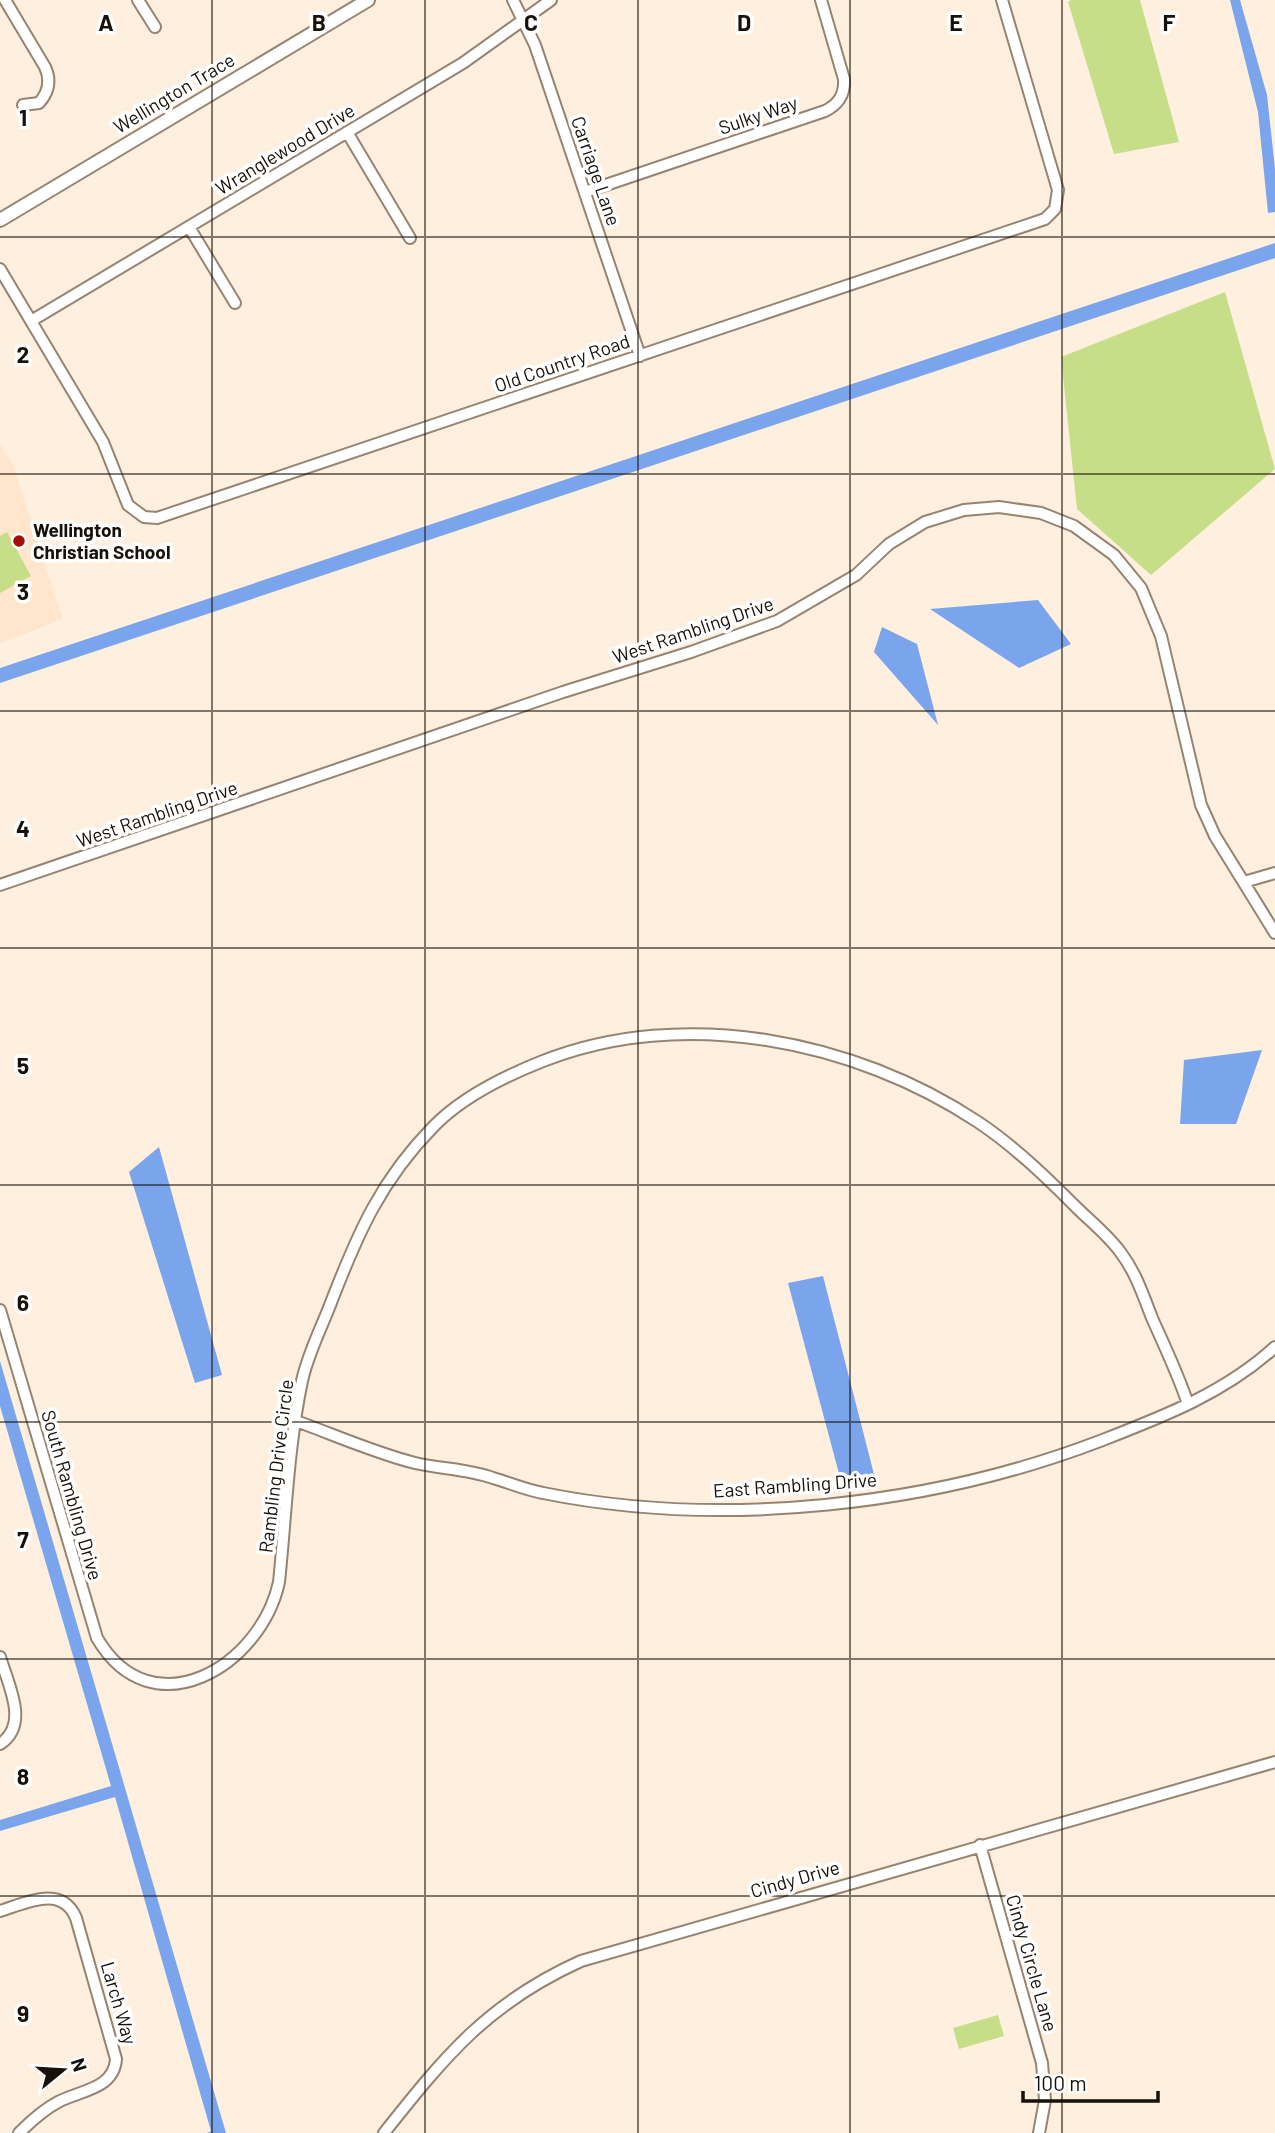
<svg xmlns="http://www.w3.org/2000/svg" width="1275" height="2133" font-family="Barlow,sans-serif">
<style>
.built{fill:#fee5cb}
.green{fill:#c6de88}
.water{fill:#7aa4ec}
.lines{fill:none;stroke-linecap:round;stroke-linejoin:round}
.minor-casing{stroke:#968471;stroke-width:14}
.tertiary-casing{stroke:#968471;stroke-width:16}
.minor{stroke:#fff;stroke-width:10}
.tertiary{stroke:#fff;stroke-width:12}
.grid{fill:none;stroke:#18110a;stroke-width:2;stroke-opacity:0.55}
.poi-dot{fill:#a40e06;stroke:#fff;stroke-width:2.5}
.labels{text-anchor:middle;stroke-width:7;stroke-linejoin:round;paint-order:stroke}
.street-label{font-size:19px;fill:#18110a;stroke:#fff}
.poi-label{font-size:19px;font-weight:bold;fill:#18110a;stroke:#fff;text-anchor:start}
.grid-label{font-size:23px;text-anchor:middle;font-weight:bold;fill:#18110a;stroke:#fff;stroke-width:7;stroke-linejoin:round;paint-order:stroke}
</style>
<rect width="100%" height="100%" fill="#ffefde"/>
<path class="built" d="M0,445L12,462L63,619L0,643Z"/>
<path class="green" d="M1071,0H1140L1179,142L1114,154L1068,2Z
M1225,292L1275,469L1151,575L1077,509L1061,357Z
M7,532L31,576L0,593V536Z
M998,2015L1004,2036L959,2049L953,2028Z"/>
<path class="water" d="M1230,0H1240L1267,95L1275,169V212L1268,213L1258,112Z
M1275,243V258L0,683V668Z
M1038,600L1071,644L1019,668L930,609Z
M882,627L917,644L938,725L874,652Z
M1262,1050L1236,1124H1180L1184,1060Z
M159,1147L222,1375L195,1383L129,1172Z
M823,1276L876,1482L841,1481L788,1283Z
M0,1361L226,2133H207L211,2131L115,1797L0,1831V1820L111,1786L0,1406Z"/>
<g class="lines">
<defs>
<path id="minor" d="M5,0L45,67C51,80 49,92 39,103L23,105
M138,0L155,27
M513,0L535,45L640,356
M347,132L410,238
M585,192L825,111C839,104 845,94 844,79L821,0
M189,227L235,303
M0,269L103,442L128,505L144,517L157,518L1045,219L1055,209L1058,190L1002,0
M31,321L463,63L551,0
M1244,882L1275,873
M0,885L563,692L691,652L777,621L856,575L889,544L925,522L964,510L999,507L1041,513L1074,526L1114,555L1141,588L1161,636L1201,805L1215,836L1275,933
M0,1310L97,1638C152,1732 261,1666 279,1582C286,1516 288,1447 302,1381C308,1353 322,1327 332,1300C358,1233 381,1180 433,1127C462,1097 505,1076 543,1061C684,1006 854,1040 978,1122C1014,1146 1045,1176 1076,1207C1091,1222 1108,1235 1121,1253C1136,1273 1143,1295 1152,1318C1165,1347 1178,1374 1188,1404
M296,1421C335,1435 375,1453 415,1463C441,1469 468,1469 493,1478C510,1483 526,1490 543,1493C722,1529 930,1506 1100,1441C1162,1417 1225,1393 1275,1347
M0,1657C8,1684 30,1725 0,1744
M980,1845L1042,2063L1045,2100L1039,2133
M0,1911C26,1903 62,1884 76,1918L116,2059C114,2089 81,2090 58,2102C43,2110 31,2121 19,2133
M384,2133C446,2055 488,2003 581,1961L1275,1762"/>
<path id="tertiary" d="M0,220L368,0"/>
</defs>
<use href="#minor" class="minor-casing"/>
<use href="#tertiary" class="tertiary-casing"/>
<use href="#minor" class="minor"/>
<use href="#tertiary" class="tertiary"/>
</g>
<path class="grid" d="M212,0V2133M425,0V2133M638,0V2133M850,0V2133M1062,0V2133M0,237H1275M0,474H1275M0,711H1275M0,948H1275M0,1185H1275M0,1422H1275M0,1659H1275M0,1896H1275"/>
<circle class="poi-dot" cx="19" cy="541" r="7"/>
<g class="labels">
<g class="street-label">
<text transform="translate(174 93) rotate(-31)" y="7">Wellington Trace</text>
<text transform="translate(758 115) rotate(-19)" y="7">Sulky Way</text>
<text transform="translate(285 149) rotate(-31)" y="7">Wranglewood Drive</text>
<text transform="translate(596 171) rotate(71)" y="7">Carriage Lane</text>
<text transform="translate(562 363) rotate(-19)" y="7">Old Country Road</text>
<text transform="translate(693 630) rotate(-19)" y="7">West Rambling Drive</text>
<text transform="translate(157 814) rotate(-19)" y="7">West Rambling Drive</text>
<text transform="translate(276 1466) rotate(-83)" y="7">Rambling Drive Circle</text>
<text transform="translate(795 1485) rotate(-4)" y="7">East Rambling Drive</text>
<text transform="translate(72 1495) rotate(74)" y="7">South Rambling Drive</text>
<text transform="translate(795 1879) rotate(-16)" y="7">Cindy Drive</text>
<text transform="translate(1032 1963) rotate(74)" y="7">Cindy Circle Lane</text>
<text transform="translate(119 2003) rotate(74)" y="7">Larch Way</text>
</g>
<g class="poi-label">
<text x="33" y="537">Wellington<tspan x="33" dy="22">Christian School</tspan></text>
</g>
</g>
<g class="grid-label">
<text x="106" y="31">A</text>
<text x="319" y="31">B</text>
<text x="531" y="31">C</text>
<text x="744" y="31">D</text>
<text x="956" y="31">E</text>
<text x="1169" y="31">F</text>
<text x="23" y="126">1</text>
<text x="23" y="363">2</text>
<text x="23" y="600">3</text>
<text x="23" y="837">4</text>
<text x="23" y="1074">5</text>
<text x="23" y="1311">6</text>
<text x="23" y="1548">7</text>
<text x="23" y="1785">8</text>
<text x="23" y="2022">9</text>
</g>
<g transform="translate(63 2070) rotate(72)" stroke="#ffffff" stroke-width="5" paint-order="stroke">
<path d="M0-5L12 26L0 18L-12 26Z" fill="#18110a"/>
<text y="-10" font-size="19" font-weight="bold" text-anchor="middle" fill="#18110a">N</text>
</g>
<path d="M1023 2091v10h135v-10" fill="none" stroke="#18110a" stroke-width="3.5"/>
<text x="1034" y="2091" font-size="21" fill="#18110a" stroke="#ffffff" stroke-width="5" paint-order="stroke">100 m</text>
</svg>
